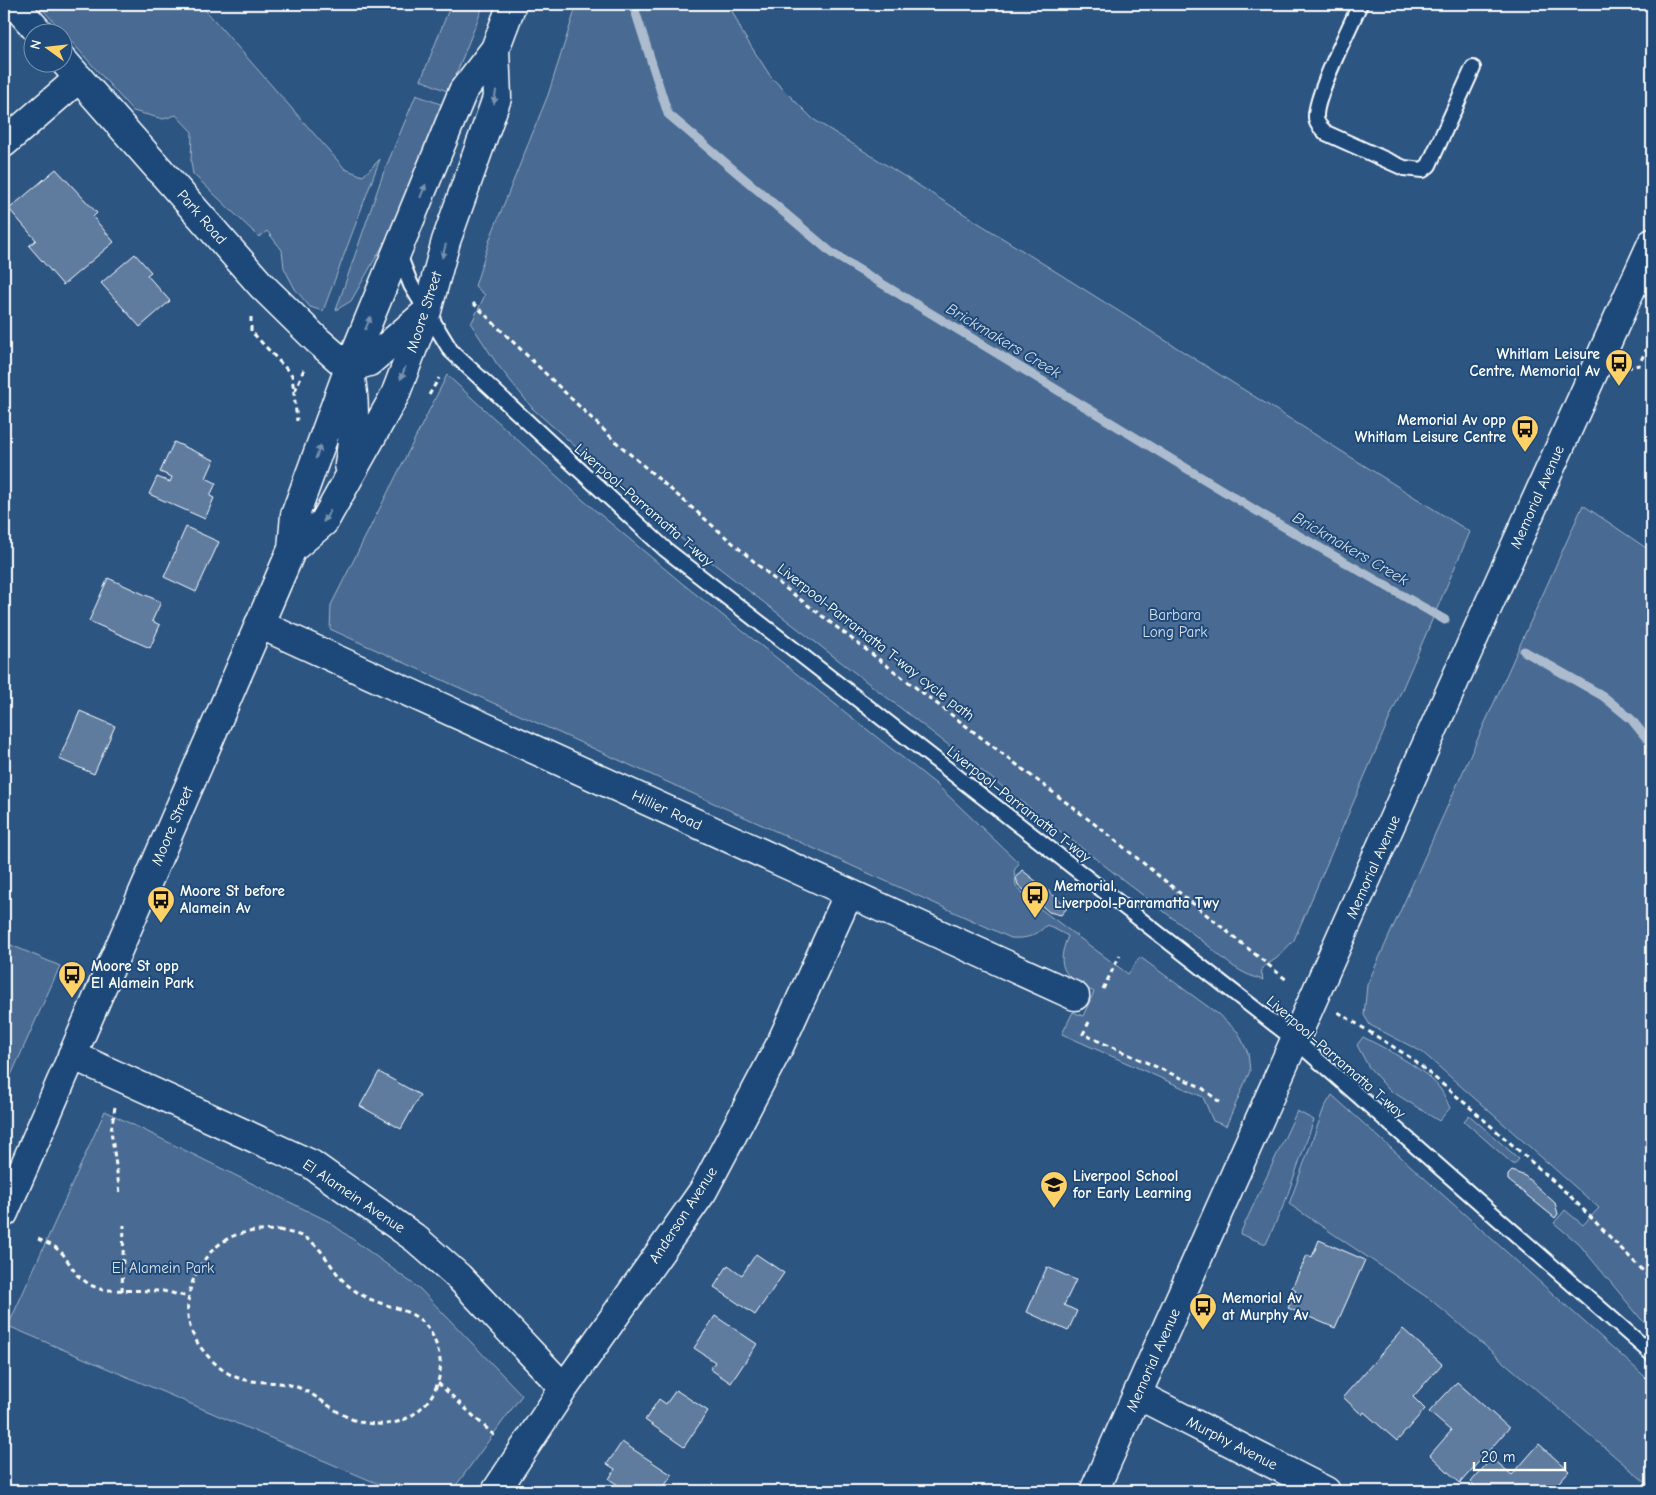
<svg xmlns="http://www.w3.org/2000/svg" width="1656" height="1495" font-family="'Comic Neue',sans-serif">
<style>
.green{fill:#486b92;stroke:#a4b5c8}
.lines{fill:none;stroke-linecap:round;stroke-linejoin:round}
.stream{stroke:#acbcce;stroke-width:9}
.building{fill:#5e7c9f;stroke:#fff}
.lane-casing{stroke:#fff;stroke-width:18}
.street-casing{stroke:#fff;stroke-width:31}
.secondary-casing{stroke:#fff;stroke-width:31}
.path{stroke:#fff;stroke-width:3;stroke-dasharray:5 4;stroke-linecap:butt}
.lane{stroke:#1f4a7a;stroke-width:14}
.street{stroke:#1f4a7a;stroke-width:28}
.secondary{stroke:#1f4a7a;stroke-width:28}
.oneway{fill:#7992af}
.labels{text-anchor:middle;stroke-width:4;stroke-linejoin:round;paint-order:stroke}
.street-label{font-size:15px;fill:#fff;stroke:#1f4a7a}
.poi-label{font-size:15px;font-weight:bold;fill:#fff;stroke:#1f4a7a;text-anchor:start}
.park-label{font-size:15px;fill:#dae1e9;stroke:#1f4a7a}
.water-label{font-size:16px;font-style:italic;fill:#d5dde6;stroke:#1f4a7a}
</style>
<rect width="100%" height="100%" fill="#2c5582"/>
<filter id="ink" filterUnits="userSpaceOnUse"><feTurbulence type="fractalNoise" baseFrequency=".02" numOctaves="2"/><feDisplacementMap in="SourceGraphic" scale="10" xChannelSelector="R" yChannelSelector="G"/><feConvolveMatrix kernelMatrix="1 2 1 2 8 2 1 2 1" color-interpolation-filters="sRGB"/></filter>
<g filter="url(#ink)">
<path class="green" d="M38,4H200L345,169L363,176L380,159L323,311L310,307L295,289L284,268L282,250L267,231L259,237L193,174L191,162L192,132L176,115L163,119L133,111Z
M451,4H484L449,92L421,80Z
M577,4H729L743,34L771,77L813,119L1470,532L1294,940L1277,958L1261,969L1263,980C1241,974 1227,963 1210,947L670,530L533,409L497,364L471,324L485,295L475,286L491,236L548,95Z
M416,95L443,105L399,217L351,301L336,310L383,174Z
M447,375L583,500L683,584L936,784L1019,863L1014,871L1016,886L1027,899L1128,974L1140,957L1218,1014L1238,1032L1248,1053L1250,1071L1226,1126L1213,1121L1203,1097L1062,1034L1073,1012L1083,1016L1094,992C1066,978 1054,969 1068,936L1047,925C1035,936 1028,939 1011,938L330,629L331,605Z
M1583,505L1652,552V1329L1641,1319L1579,1244L1554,1223L1565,1210L1583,1225L1599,1208L1422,1052L1370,1025L1364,1015L1367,985Z
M4,942L60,966L4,1091Z
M1363,1037C1383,1047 1429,1071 1441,1090C1445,1096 1447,1102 1450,1108L1439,1121L1388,1089L1368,1066L1357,1045Z
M1332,1095L1652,1383V1488L1431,1300L1289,1204L1324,1108Z
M105,1111L328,1221L420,1289L522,1395L452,1491H395L8,1326Z
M1297,1111L1314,1120L1285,1202L1266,1244L1240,1234Z
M1469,1115L1519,1159L1514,1165L1464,1121Z"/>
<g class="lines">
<path class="stream" d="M633,4L668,114L833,254L1265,516L1445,620
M1524,651L1603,696L1631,719L1652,745"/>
</g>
<path class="building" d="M56,169L97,213L93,217L114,242L63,285L29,246L36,240L9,209Z
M135,254L151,272L147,275L170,301L140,327L101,283Z
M174,442L214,460L206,478L216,483L210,496L214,498L205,519L149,494L157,477L170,482L172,477L160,472Z
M186,527L219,542L196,592L164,577Z
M108,578L161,602L152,621L160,625L150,648L89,621Z
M80,711L115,726L94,774L59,759Z
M1022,870L1068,907L1061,915L1049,912L1018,885L1016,877Z
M379,1072L420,1095L401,1129L360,1106Z
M1512,1171L1525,1176L1555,1203L1558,1214L1555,1218L1508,1180V1175Z
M1319,1240L1365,1260L1335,1328L1288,1308L1296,1290L1292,1288L1307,1255L1312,1257Z
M756,1254L784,1273L755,1315L714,1287L728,1265L742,1275Z
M1047,1267L1076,1280L1064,1305L1077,1311L1068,1331L1027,1312Z
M715,1316L757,1344L731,1383L710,1369L715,1362L694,1348Z
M1403,1329L1442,1364L1413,1397L1425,1409L1397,1441L1364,1412L1362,1415L1343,1397Z
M1457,1382L1509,1428L1460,1483L1430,1455L1451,1431L1429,1412Z
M676,1390L708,1411L684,1447L645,1420L659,1399L666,1404Z
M622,1442L672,1475L661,1491H627L609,1479L615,1469L607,1464Z
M1539,1444L1569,1471L1551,1491H1480L1471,1482L1492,1458L1512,1475Z"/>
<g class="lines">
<defs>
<path id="lane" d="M1360,4C1350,27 1315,96 1316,117C1316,124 1321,128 1326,133L1404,168L1423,170L1429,165L1473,68
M398,252L411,285L451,351L665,549L1295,1040L1652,1354"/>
<path id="street" d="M14,4L39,32
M62,59L262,286L317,340L349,368
M4,143L79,78
M349,368L369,362L422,316
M349,465C354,430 357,405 349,369
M292,549L324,522L395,395L427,311L446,241L497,98L495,49
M259,624L1075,996
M72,1055L311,1164L415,1238L459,1277L564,1388
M4,1213L292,549L295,515L349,368L463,91L495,49L512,4
M1138,1395L1326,1491
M496,1491L564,1388L703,1191L780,1045L849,893"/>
<path id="secondary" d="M1094,1491L1489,604L1652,243"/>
</defs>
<use href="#lane" class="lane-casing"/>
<use href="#street" class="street-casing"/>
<use href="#secondary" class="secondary-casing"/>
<path class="path" d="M473,303L615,441L780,584L1105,832L1288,981
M251,317V331L292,375L297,421
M1627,368L1639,365L1652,336
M295,391L304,369
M429,395L439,378
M1103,989L1120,955
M1338,1012L1411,1058L1466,1104L1569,1195L1652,1280
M1089,1022L1083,1034L1201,1087L1222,1104
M115,1107L111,1131L120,1193
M279,1230C286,1232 294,1233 301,1236C324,1245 331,1272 350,1287C387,1317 429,1297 440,1360C442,1374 436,1392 427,1402C410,1421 392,1427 366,1423C341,1420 321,1396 297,1387C268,1377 244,1389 218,1366C209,1358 200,1348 194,1337C177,1303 196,1254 231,1237C246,1230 263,1231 279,1230Z
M38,1239L55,1247L63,1254L77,1275L90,1285L103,1290L163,1291L189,1297
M122,1291L124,1225
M438,1383L496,1437"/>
<use href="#lane" class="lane"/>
<use href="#street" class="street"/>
<use href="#secondary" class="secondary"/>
</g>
<defs><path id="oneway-solid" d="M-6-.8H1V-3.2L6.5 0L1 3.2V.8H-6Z" transform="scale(1.25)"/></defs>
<g class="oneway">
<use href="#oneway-solid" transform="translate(495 97) rotate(99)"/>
<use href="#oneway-solid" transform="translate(423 191) rotate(-68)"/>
<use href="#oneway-solid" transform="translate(444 251) rotate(105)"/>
<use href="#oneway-solid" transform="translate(368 323) rotate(-67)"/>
<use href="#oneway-solid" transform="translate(403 373) rotate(111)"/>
<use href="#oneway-solid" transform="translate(318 452) rotate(-70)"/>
<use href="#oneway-solid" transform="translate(327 516) rotate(122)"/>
</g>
</g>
<defs>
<symbol id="bus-pin" viewBox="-11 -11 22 30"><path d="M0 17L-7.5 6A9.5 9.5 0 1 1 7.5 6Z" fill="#ffd166" stroke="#1f4a7a"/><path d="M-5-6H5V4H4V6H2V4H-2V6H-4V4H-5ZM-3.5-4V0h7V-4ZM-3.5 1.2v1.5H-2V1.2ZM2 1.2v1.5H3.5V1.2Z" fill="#111"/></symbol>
<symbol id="school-pin" viewBox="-11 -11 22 30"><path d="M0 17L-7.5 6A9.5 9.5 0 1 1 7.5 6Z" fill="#ffd166" stroke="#1f4a7a"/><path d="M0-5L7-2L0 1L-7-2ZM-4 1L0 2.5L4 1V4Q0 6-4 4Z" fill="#111"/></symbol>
</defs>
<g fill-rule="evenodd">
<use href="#bus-pin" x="1603" y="347" width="32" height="43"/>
<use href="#bus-pin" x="1509" y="413" width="32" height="43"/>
<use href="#bus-pin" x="1019" y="879" width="32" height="43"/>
<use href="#bus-pin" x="145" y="884" width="32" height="43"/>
<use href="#bus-pin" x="56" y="959" width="32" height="43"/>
<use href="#school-pin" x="1038" y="1169" width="32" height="43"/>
<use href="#bus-pin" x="1187" y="1291" width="32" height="43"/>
</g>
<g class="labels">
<g class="street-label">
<text transform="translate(202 217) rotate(49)" y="5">Park Road</text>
<text transform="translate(424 312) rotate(-72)" y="5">Moore Street</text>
<text transform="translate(1537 497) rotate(-66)" y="5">Memorial Avenue</text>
<text transform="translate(644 505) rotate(41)" y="5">Liverpool–Parramatta T-way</text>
<text transform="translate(876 642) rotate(38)" y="5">Liverpool-Parramatta T-way cycle path</text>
<text transform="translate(1019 804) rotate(38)" y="5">Liverpool–Parramatta T-way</text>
<text transform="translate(667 810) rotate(25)" y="5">Hillier Road</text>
<text transform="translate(172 826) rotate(-67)" y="5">Moore Street</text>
<text transform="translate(1373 867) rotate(-66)" y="5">Memorial Avenue</text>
<text transform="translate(1336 1057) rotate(41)" y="5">Liverpool–Parramatta T-way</text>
<text transform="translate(354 1196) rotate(34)" y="5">El Alamein Avenue</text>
<text transform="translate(683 1215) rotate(-57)" y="5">Anderson Avenue</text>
<text transform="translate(1153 1360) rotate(-66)" y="5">Memorial Avenue</text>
<text transform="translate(1232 1443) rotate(27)" y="5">Murphy Avenue</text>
</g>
<g class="poi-label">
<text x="1600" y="359" text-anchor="end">Whitlam Leisure<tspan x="1600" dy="17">Centre, Memorial Av</tspan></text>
<text x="1506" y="425" text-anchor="end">Memorial Av opp<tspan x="1506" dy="17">Whitlam Leisure Centre</tspan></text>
<text x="1054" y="891">Memorial,<tspan x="1054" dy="17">Liverpool-Parramatta Twy</tspan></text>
<text x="180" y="896">Moore St before<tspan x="180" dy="17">Alamein Av</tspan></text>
<text x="91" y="971">Moore St opp<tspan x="91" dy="17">El Alamein Park</tspan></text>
<text x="1073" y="1181">Liverpool School<tspan x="1073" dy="17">for Early Learning</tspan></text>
<text x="1222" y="1303">Memorial Av<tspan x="1222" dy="17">at Murphy Av</tspan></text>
</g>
<g class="park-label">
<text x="1175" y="620">Barbara<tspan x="1175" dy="17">Long Park</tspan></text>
<text x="163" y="1273">El Alamein Park</text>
</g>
<g class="water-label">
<text transform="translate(1004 340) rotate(31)" y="6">Brickmakers Creek</text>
<text transform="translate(1351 548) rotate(30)" y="6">Brickmakers Creek</text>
</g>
</g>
<rect width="1656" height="1495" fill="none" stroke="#1f4a7a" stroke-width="20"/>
<rect x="10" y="10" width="1636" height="1475" fill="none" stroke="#fff" stroke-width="2" filter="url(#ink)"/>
<g transform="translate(48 48) rotate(285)"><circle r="24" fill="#1f4a7a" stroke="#7992af"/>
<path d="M0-4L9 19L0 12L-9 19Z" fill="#ffd166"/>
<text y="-8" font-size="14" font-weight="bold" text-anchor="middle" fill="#ffffff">N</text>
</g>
<path d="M1474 1462v8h91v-8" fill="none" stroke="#ffffff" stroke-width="2.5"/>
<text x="1481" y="1462" font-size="15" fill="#ffffff" stroke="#1f4a7a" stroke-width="4" paint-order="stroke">20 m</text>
</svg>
